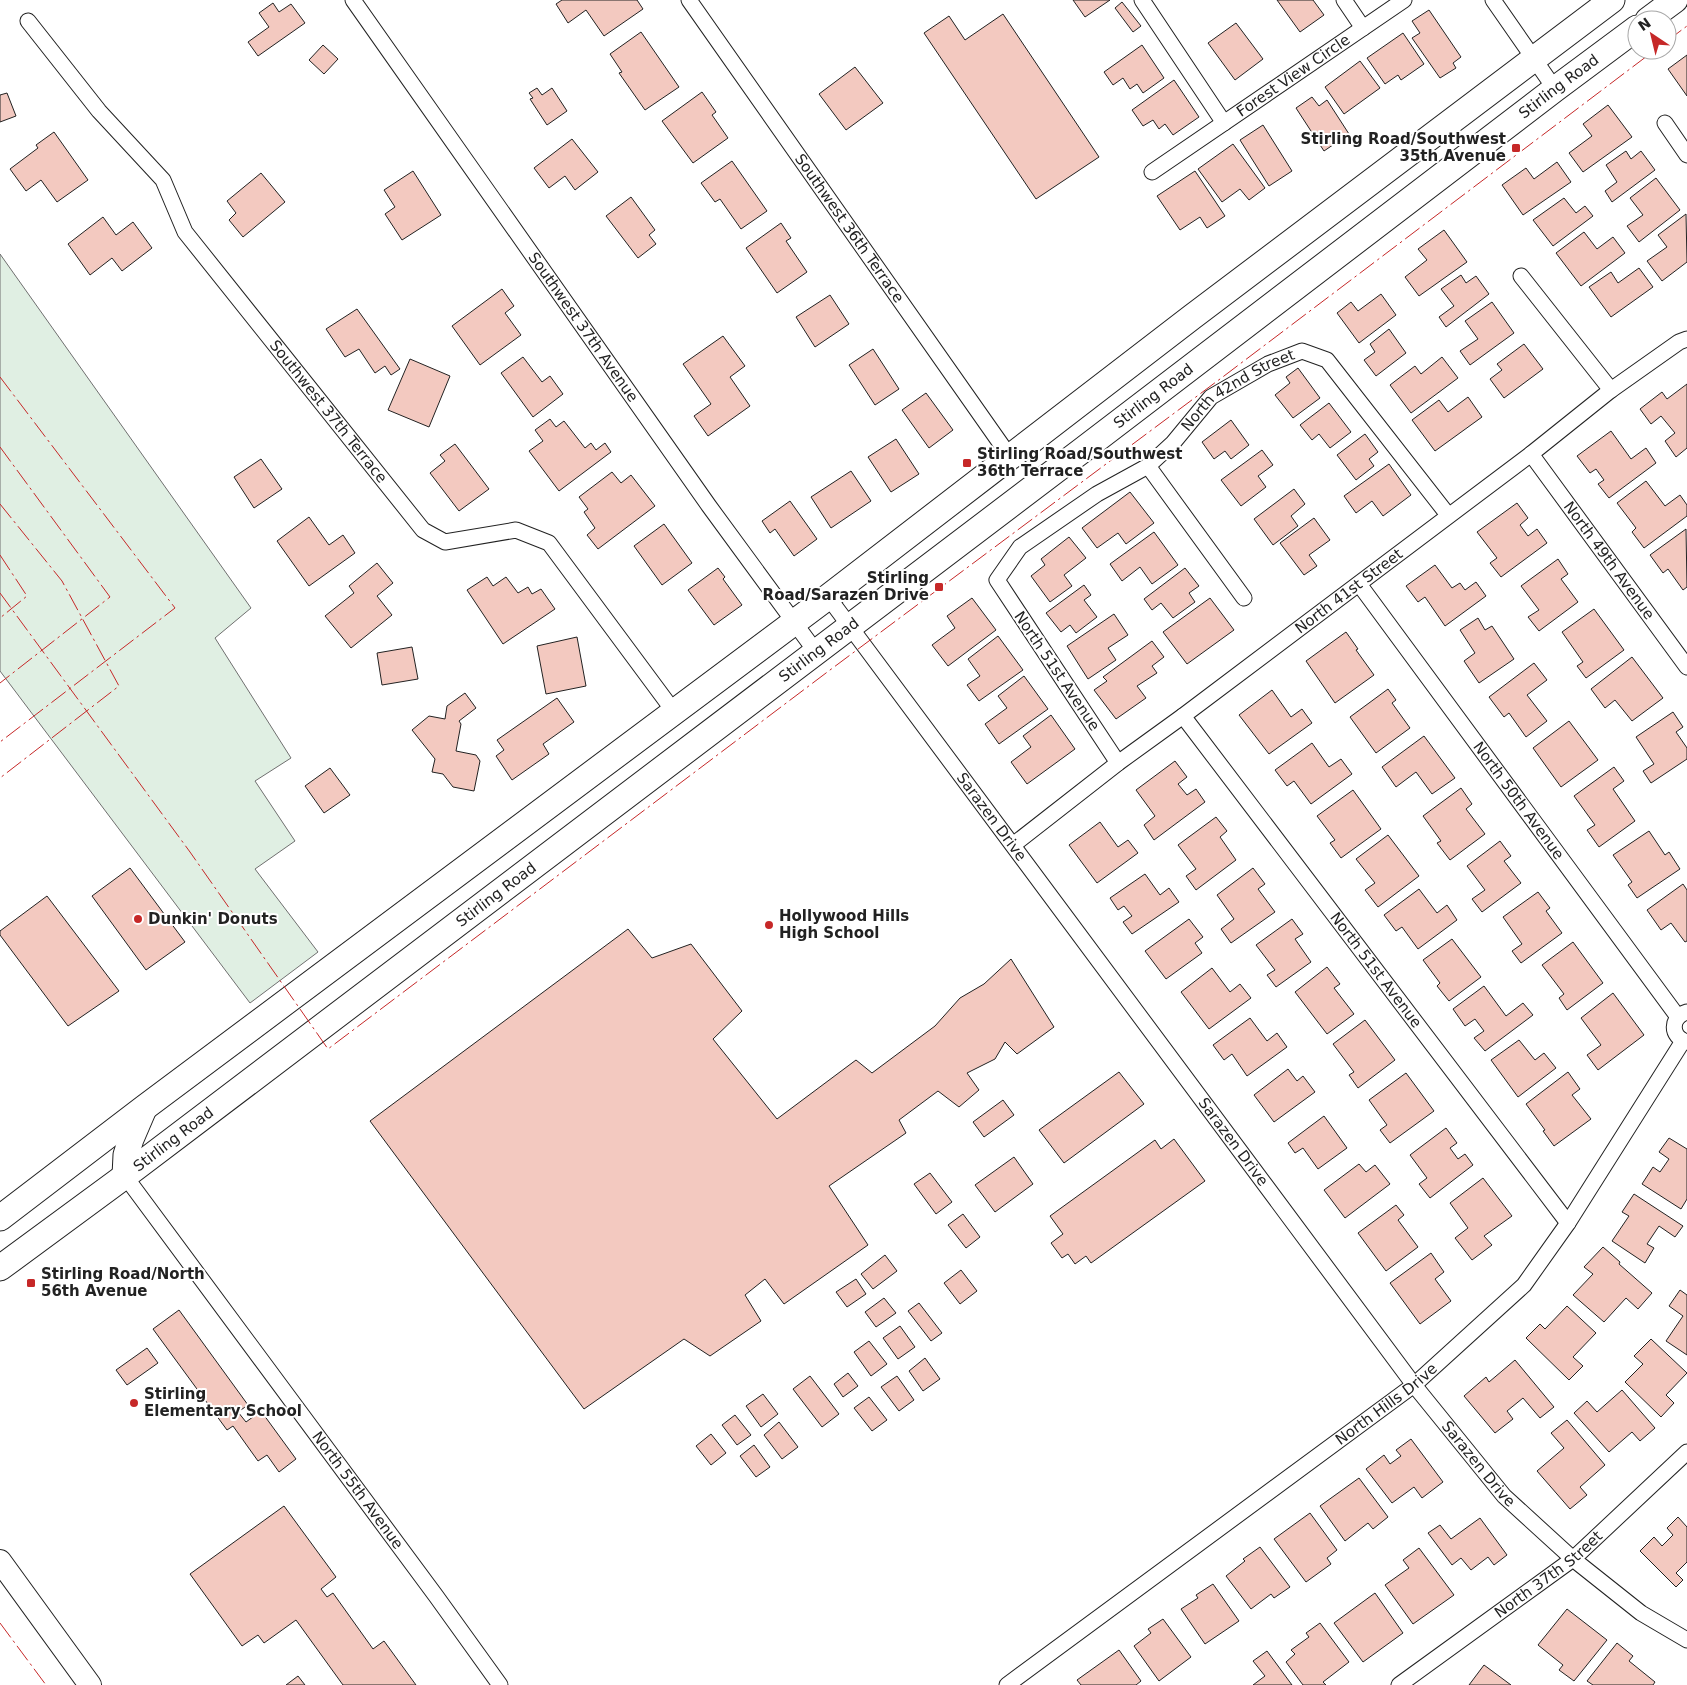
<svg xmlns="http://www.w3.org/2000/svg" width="1687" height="1685" font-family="'DejaVu Sans',sans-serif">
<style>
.green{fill:#e0efe3;stroke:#6f6f6f}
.building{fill:#f3c9c0;stroke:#222}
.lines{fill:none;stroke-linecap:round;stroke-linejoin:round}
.street-casing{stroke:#222;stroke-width:17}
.secondary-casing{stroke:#222;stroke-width:24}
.primary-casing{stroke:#222;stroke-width:27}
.street{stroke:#fff;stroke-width:15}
.secondary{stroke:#fff;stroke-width:22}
.primary{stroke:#fff;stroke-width:25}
.power{stroke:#c62828;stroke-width:1;stroke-dasharray:18 4 2.5 4;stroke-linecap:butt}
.poi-dot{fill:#c62828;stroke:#fff;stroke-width:2}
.labels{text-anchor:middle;stroke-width:4;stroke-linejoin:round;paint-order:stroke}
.street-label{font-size:15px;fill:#222;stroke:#fff}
.poi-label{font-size:15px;font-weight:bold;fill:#222;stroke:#fff;text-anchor:start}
</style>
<rect width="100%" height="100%" fill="#fff"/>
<path class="green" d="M0,254L251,608L215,638L291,758L255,781L295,841L255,869L318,952L250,1003L0,671Z"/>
<path class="building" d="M562,0H637L643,9L604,36L586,10L568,23L556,4Z
M1073,0H1110L1085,17Z
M1277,0H1313L1324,15L1300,32Z
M1122,2L1141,26L1133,32L1115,8Z
M273,3L279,12L291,4L305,23L258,56L248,42L269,27L259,13Z
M1429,10L1461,57L1453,63L1456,68L1440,78L1412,38L1420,33L1412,21Z
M1003,14L1099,157L1036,199L924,33L949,16L965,40Z
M1236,23L1263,59L1235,80L1208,43Z
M641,32L679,87L645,110L619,73L622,72L610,54Z
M1403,33L1424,64L1401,80L1398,75L1385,84L1367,58Z
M323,45L338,59L324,74L309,60Z
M1142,45L1164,78L1143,93L1137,84L1130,89L1123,78L1113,85L1104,72Z
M1687,55V96L1668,69Z
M1360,61L1380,88L1344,114L1325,87Z
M855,67L883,103L846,130L819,94Z
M1174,80L1199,117L1173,135L1165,124L1159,129L1153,120L1143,126L1132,110Z
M537,88L542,95L552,88L567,111L547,125L530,99L533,98L529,93Z
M702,92L716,112L712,115L728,138L693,163L662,121Z
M7,93L16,116L0,122V95Z
M1312,97L1319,106L1327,100L1349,134L1324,151L1296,108Z
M1608,105L1632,137L1583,172L1569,153L1592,136L1583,124Z
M1263,125L1292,171L1269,186L1240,140Z
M54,132L88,180L57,202L41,180L26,191L10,169L38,148L36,145Z
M572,139L598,172L575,190L565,176L549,188L534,168Z
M1233,144L1265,188L1249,200L1240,189L1222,202L1198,169Z
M1626,151L1631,159L1641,151L1655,170L1612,202L1605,191L1617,182L1606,165Z
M732,161L767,211L741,229L720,199L715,202L701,183Z
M1557,162L1571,182L1523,215L1502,185L1526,168L1534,179Z
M413,171L441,215L402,240L385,214L395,207L384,190Z
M1195,171L1225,216L1207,228L1200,217L1180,230L1157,196Z
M261,173L285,202L243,237L229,220L236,213L227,201Z
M1656,178L1680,210L1639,242L1627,226L1643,215L1630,198Z
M631,197L655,230L649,235L656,244L638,258L606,216Z
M1564,198L1576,213L1585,206L1593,216L1553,246L1533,220Z
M1686,214L1687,262L1662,281L1647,261L1667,247L1658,235Z
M103,217L116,235L133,222L152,248L122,271L112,258L90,275L68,244Z
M781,223L791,238L786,241L807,272L777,293L746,248Z
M1444,230L1467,262L1419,296L1405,277L1427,260L1418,249Z
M1584,232L1597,249L1613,237L1625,253L1581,286L1556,253Z
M1639,268L1653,287L1611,317L1589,287L1611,272L1618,283Z
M1461,275L1466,283L1476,276L1489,294L1446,327L1439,317L1454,306L1441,289Z
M502,289L514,306L505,313L521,335L480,365L452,326Z
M1381,294L1396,315L1359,343L1337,313L1351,302L1358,311Z
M830,295L849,324L815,347L796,317Z
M1492,302L1514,333L1470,365L1460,351L1478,339L1465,321Z
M357,309L400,369L391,375L385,366L375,373L359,349L345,357L326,329Z
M1389,329L1406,353L1376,376L1364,360L1375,352L1370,344Z
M723,336L745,366L730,377L750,406L708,436L694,416L711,404L683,364Z
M1524,344L1543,369L1504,398L1490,379L1502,370L1497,364Z
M873,349L899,389L875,405L849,365Z
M523,357L542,382L550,376L563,394L533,417L501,373Z
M1442,357L1458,378L1411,413L1390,385L1415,366L1421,374Z
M410,359L450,376L429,427L388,410Z
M1298,368L1320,398L1293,418L1275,395L1290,383L1286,377Z
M1687,384V448L1676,457L1665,441L1675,433L1661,416L1651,424L1640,409L1662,392L1667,399Z
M926,393L953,430L929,448L902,410Z
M1468,397L1482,417L1435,451L1412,420L1439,400L1448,412Z
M1329,403L1351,432L1330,448L1319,434L1312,440L1300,425Z
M550,419L556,427L564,421L585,448L591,443L596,450L605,443L611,452L559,491L529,451L543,441L535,430Z
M1231,420L1249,445L1231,459L1225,451L1214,459L1202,442Z
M1611,431L1631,459L1646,448L1656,463L1609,498L1598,484L1604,480L1596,469L1590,473L1577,456Z
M1365,434L1378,452L1369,459L1374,466L1356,480L1337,455Z
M896,439L919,474L891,492L868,457Z
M455,444L489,489L459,511L430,473L445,461L440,455Z
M1262,450L1273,465L1258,476L1266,487L1241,506L1221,480Z
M261,459L282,489L254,508L234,477Z
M1389,464L1411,495L1383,516L1372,501L1356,513L1344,496Z
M851,471L871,501L831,528L811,497Z
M612,472L621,483L631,475L655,506L598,549L587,535L595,528L584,512L588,509L579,497Z
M1646,481L1665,506L1680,495L1687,505V516L1644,548L1632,532L1636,528L1617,503Z
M1294,489L1305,504L1291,516L1298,526L1273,545L1254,519Z
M1130,492L1154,523L1126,544L1118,533L1097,548L1082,528Z
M790,501L817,539L794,556L775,529L770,533L762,521Z
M1517,503L1528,518L1520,525L1528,536L1537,529L1547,543L1501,577L1490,563L1497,558L1477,532Z
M309,517L329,545L343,535L355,553L309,586L277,541Z
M1314,518L1330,540L1309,555L1317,566L1304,575L1280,543Z
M664,524L692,563L662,585L634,546Z
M1686,529L1687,587L1683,590L1668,569L1663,573L1650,555Z
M1154,532L1178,565L1152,584L1140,567L1122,581L1110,564Z
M1069,537L1086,558L1064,575L1072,586L1050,602L1031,576L1045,565L1041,559Z
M1558,559L1568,574L1561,579L1578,602L1539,631L1528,617L1539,610L1521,586Z
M377,563L393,583L377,596L392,615L351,648L325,616L354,593L349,586Z
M1435,565L1452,588L1460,583L1465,590L1476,582L1486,596L1445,626L1425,597L1418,602L1406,586Z
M718,568L725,577L723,579L742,605L714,625L688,590Z
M1185,568L1199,586L1189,593L1195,602L1173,618L1161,603L1152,610L1144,599Z
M487,577L493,586L506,577L518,593L528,587L532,594L541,589L555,609L503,644L467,590Z
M1084,585L1091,595L1084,600L1097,617L1076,633L1070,625L1061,632L1046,613Z
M972,598L996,630L948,666L932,645L955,628L947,616Z
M1210,598L1234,630L1187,664L1163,632Z
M1594,609L1624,650L1586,678L1577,666L1583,662L1562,632Z
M1114,614L1128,635L1108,648L1116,660L1088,679L1067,646Z
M1478,618L1485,630L1492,626L1514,659L1479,683L1464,661L1475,653L1460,630Z
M1346,632L1358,649L1356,650L1374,675L1335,703L1306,661Z
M998,636L1023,670L979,701L967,685L980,676L968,659Z
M577,637L586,686L546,694L537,646Z
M1152,641L1164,657L1152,666L1157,673L1137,686L1146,698L1116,719L1094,690L1107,681L1103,677Z
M412,647L418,679L382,685L377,653Z
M1632,657L1663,698L1632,721L1615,700L1605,708L1591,689Z
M1534,663L1547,680L1527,695L1547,721L1526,737L1509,713L1504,717L1489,697Z
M1024,676L1048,709L999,744L985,724L1007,708L998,696Z
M1388,689L1396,700L1392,703L1410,728L1376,753L1350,717Z
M1272,690L1291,717L1302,709L1312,723L1269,754L1239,715Z
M465,693L476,708L459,721L461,724L456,751L476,755L480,761L474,791L453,787L443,774L432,772L435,759L412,730L429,716L445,719L447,706Z
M557,698L574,722L543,744L549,754L512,780L496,756L504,750L497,740Z
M1673,712L1683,727L1676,732L1687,748V759L1651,783L1643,771L1654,764L1636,737Z
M1051,715L1075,749L1027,784L1011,762L1031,747L1023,736Z
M1569,721L1598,760L1561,787L1533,748Z
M1424,736L1455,778L1432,794L1416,772L1396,787L1382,767Z
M1312,743L1329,767L1341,759L1352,774L1311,804L1294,781L1287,786L1275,770Z
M1175,761L1187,777L1178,784L1187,795L1196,789L1205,802L1154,840L1144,825L1155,816L1136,790Z
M1614,767L1624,781L1613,789L1635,821L1599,847L1587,830L1595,825L1574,796Z
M330,768L350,795L324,813L305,786Z
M1461,788L1472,804L1466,809L1485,834L1450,860L1437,843L1441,841L1423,816Z
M1353,790L1381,829L1341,858L1330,843L1335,840L1317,816Z
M1216,817L1227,831L1220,837L1236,860L1196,890L1186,876L1196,869L1178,845Z
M1100,822L1118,847L1128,840L1138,853L1097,883L1069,845Z
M1649,831L1665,855L1669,852L1680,869L1637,898L1628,885L1632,882L1613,855Z
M1388,835L1419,876L1378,907L1365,890L1375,883L1356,859Z
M1500,841L1511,856L1504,861L1521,883L1482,912L1472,899L1485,890L1467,866Z
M130,868L185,942L146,970L92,896Z
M1253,868L1265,884L1258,889L1275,912L1231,943L1221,929L1234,919L1217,895Z
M1145,874L1160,895L1169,888L1179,902L1132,934L1123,922L1132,916L1124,906L1118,910L1110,898Z
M1683,884L1687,890V941L1685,942L1671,923L1661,930L1647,910Z
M1419,889L1437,913L1447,905L1457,920L1418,949L1402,927L1396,931L1384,915Z
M1538,892L1550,908L1546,911L1562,933L1521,963L1512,951L1522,944L1503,917Z
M47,896L119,991L68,1026L0,935V931Z
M1189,919L1203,937L1195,943L1202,953L1166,979L1145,951Z
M1292,919L1303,934L1295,939L1311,962L1276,987L1267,975L1275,970L1256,945Z
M628,929L652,958L691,944L742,1011L713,1039L777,1119L856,1060L872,1073L935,1026L960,998L984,984L1011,959L1054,1027L1017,1054L1005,1042L995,1059L967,1073L979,1090L959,1107L938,1091L899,1120L906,1133L829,1186L868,1245L784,1304L765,1279L745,1295L761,1321L710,1356L684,1339L584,1409L370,1121Z
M1452,939L1481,977L1449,1001L1437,986L1440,983L1423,960Z
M1573,942L1603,983L1567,1010L1559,998L1564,994L1542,965Z
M1327,967L1340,984L1334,988L1354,1014L1327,1034L1295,992Z
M1212,968L1230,992L1240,984L1251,998L1209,1029L1181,992Z
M1484,986L1506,1016L1523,1003L1533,1015L1485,1051L1474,1038L1484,1031L1475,1019L1465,1026L1453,1009Z
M1613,993L1644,1035L1598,1070L1587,1055L1601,1045L1581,1018Z
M1250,1018L1267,1041L1277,1033L1287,1047L1247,1076L1232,1054L1224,1060L1213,1045Z
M1365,1020L1395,1060L1358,1088L1349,1075L1354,1072L1333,1044Z
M1519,1040L1535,1060L1544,1053L1556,1068L1518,1097L1491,1060Z
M1288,1069L1297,1081L1303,1076L1315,1092L1274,1122L1254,1095Z
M1119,1072L1144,1104L1064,1163L1039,1130Z
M1568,1072L1580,1089L1572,1095L1591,1119L1554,1146L1543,1131L1545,1130L1526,1104Z
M1406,1073L1434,1111L1390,1143L1380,1130L1387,1125L1369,1100Z
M1003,1100L1014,1115L984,1137L973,1122Z
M1324,1116L1347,1148L1318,1169L1303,1148L1295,1153L1288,1143Z
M1446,1128L1457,1143L1450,1148L1458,1159L1465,1154L1473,1165L1430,1198L1419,1184L1427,1178L1410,1155Z
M1669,1138L1687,1149V1199L1681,1209L1642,1184L1653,1167L1660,1172L1669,1159L1659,1152Z
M1174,1139L1205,1181L1091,1263L1086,1256L1075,1264L1068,1254L1062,1258L1051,1243L1063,1234L1050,1216L1155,1140L1161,1149Z
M1014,1157L1033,1184L995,1212L975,1185Z
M1359,1164L1366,1172L1375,1165L1390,1184L1345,1218L1324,1190Z
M930,1173L952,1202L936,1214L914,1184Z
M1483,1178L1512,1216L1484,1236L1492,1245L1472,1260L1455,1238L1468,1228L1450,1203Z
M1634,1194L1683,1226L1675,1237L1659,1226L1647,1244L1654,1248L1645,1263L1612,1241L1629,1216L1622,1212Z
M1396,1205L1404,1215L1398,1220L1418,1247L1386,1271L1358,1233Z
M963,1214L980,1237L966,1248L948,1225Z
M1603,1247L1620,1262L1619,1264L1652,1293L1638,1309L1626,1298L1604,1322L1573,1295L1593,1274L1584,1267Z
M1431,1253L1444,1272L1435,1279L1451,1301L1420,1324L1390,1283Z
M885,1255L897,1271L873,1289L861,1274Z
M961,1270L977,1291L960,1304L944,1283Z
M856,1279L866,1294L847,1307L836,1292Z
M1680,1290L1687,1295V1355L1666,1341L1683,1316L1669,1306Z
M884,1298L896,1313L876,1327L865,1312Z
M919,1303L942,1333L931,1341L908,1311Z
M1567,1306L1596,1333L1573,1357L1583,1366L1569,1380L1526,1338L1540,1324L1545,1329Z
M179,1310L248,1405L238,1412L246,1422L261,1411L296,1459L279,1472L267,1455L258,1461L233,1426L227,1430L153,1329Z
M900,1326L915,1347L898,1359L883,1338Z
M1651,1339L1687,1373L1666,1395L1674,1403L1661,1417L1625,1382L1643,1364L1634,1356Z
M869,1341L887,1364L871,1376L854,1352Z
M147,1348L158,1363L127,1385L116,1370Z
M925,1358L940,1379L923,1391L909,1371Z
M1515,1360L1554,1407L1540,1418L1523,1398L1507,1411L1513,1419L1495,1433L1464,1396L1486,1377L1489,1382Z
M848,1373L858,1386L843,1397L834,1384Z
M810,1376L839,1414L822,1427L793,1389Z
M897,1376L914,1400L899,1411L881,1387Z
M1622,1390L1655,1428L1640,1441L1632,1432L1609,1452L1574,1413L1587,1401L1597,1412Z
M763,1394L778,1414L761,1427L746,1406Z
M869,1397L887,1420L872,1431L854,1408Z
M735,1415L751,1435L737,1445L722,1425Z
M1567,1420L1605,1465L1580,1487L1587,1495L1570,1509L1537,1471L1564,1448L1551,1433Z
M779,1422L798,1447L782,1459L764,1435Z
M711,1434L726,1453L711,1465L696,1446Z
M1411,1439L1443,1482L1422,1498L1414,1487L1392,1503L1366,1469L1384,1455L1390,1464L1401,1456L1396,1450Z
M754,1445L770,1467L756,1477L740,1456Z
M1359,1478L1388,1517L1373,1529L1368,1523L1345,1541L1320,1506Z
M284,1506L336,1577L321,1589L327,1597L333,1593L373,1649L384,1641L416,1685H343L296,1620L264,1643L258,1635L242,1646L190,1574Z
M1310,1513L1337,1550L1327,1558L1331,1564L1306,1582L1274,1539Z
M1678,1517L1687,1527V1562L1676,1573L1683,1580L1676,1587L1640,1551L1654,1537L1662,1546L1673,1535L1667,1528Z
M1480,1518L1507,1555L1494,1565L1488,1557L1471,1570L1461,1558L1452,1565L1428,1533L1440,1525L1451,1539Z
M1260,1547L1290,1587L1274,1598L1271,1594L1251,1609L1226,1576L1245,1561L1243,1559Z
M1419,1548L1454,1595L1413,1624L1385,1585L1409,1568L1403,1560Z
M1213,1584L1239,1621L1205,1644L1181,1609L1198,1598L1196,1595Z
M1375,1593L1403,1633L1363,1662L1334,1623Z
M1567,1609L1607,1640L1574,1681L1559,1670L1563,1665L1538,1645Z
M1163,1619L1191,1657L1159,1681L1134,1646L1151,1633L1148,1629Z
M1320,1623L1349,1662L1323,1682L1326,1685H1303L1286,1662L1295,1654L1291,1650L1309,1637L1306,1633Z
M1617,1643L1633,1656L1629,1661L1655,1682L1653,1685H1593L1587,1681Z
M1119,1650L1141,1681L1136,1685H1081L1077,1680Z
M1267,1651L1292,1685H1253L1265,1676L1253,1661Z
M1484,1665L1511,1685H1469Z
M298,1676L305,1685H286Z"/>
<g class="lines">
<defs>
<g id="street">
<path id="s1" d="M353,0L709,506L816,652"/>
<path id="s2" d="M689,0L1010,457"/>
<path d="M1142,0L1224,123"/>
<path d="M1344,0L1363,28"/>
<path d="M1493,0L1555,89"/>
<path id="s3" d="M28,21L99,111L163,180L185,232L423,530L445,542L516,530L549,543L675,713"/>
<path d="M1665,123L1687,155"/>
<path id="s4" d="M1152,172L1404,0"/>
<path d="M1521,276L1611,390"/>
<path id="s5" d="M1531,454L1687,667"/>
<path d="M1148,466L1244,598"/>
<path id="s6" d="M1359,584L1678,1017"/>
<path id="s7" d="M828,597L1414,1385L1504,1496L1573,1559L1641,1613L1687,1640"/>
<path id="s8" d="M1183,716L1568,1223"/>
<path id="s9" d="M1118,763L997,580L1020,547L1097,494L1148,466L1173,443L1211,397L1268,364L1302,351L1327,360L1448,515"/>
<path id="s10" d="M1013,845L1118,763L1183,716L1531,454L1611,390L1679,342L1687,339"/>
<path d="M1687,1012C1670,1017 1670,1037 1687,1042"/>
<path id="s11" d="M125,1176L436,1596L500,1685"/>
<path id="s12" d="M1007,1685L1414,1385L1524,1285L1568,1223L1683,1041"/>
<path id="s13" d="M1399,1685L1573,1559L1687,1452"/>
</g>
<path id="secondary" d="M0,1561L90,1685"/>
<g id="primary">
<path d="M1648,20L1675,0"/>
<path d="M125,1176L126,1155L131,1139L143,1111"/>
<path d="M0,1218L144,1108L828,597L1192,317L1612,0"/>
<path id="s14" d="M0,1268L125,1176L1080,452L1555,89L1637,28"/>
</g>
</defs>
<use href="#street" class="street-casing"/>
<use href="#secondary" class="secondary-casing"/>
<use href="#primary" class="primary-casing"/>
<use href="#street" class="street"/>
<use href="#secondary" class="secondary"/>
<use href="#primary" class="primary"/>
<path class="power" d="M1667,41L1687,26
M0,377L175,608L0,742
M0,447L110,597L0,683
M0,504L62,581L119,686L0,778
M0,555L27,596L0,618
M0,593L190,852L328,1049L826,673L1224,376L1655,50
M0,1623L46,1685"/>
</g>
<g class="poi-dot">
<rect x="1511" y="143" width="10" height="10" rx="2.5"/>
<rect x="962" y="458" width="10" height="10" rx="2.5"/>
<rect x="934" y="582" width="10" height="10" rx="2.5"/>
<circle cx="138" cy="919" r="5"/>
<circle cx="769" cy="925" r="5"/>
<rect x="26" y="1278" width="10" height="10" rx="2.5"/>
<circle cx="134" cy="1403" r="5"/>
</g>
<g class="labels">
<g class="street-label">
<text dy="5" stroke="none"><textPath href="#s4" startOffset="171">Forest View Circle</textPath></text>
<text dy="5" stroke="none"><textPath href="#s14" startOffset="1956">Stirling Road</textPath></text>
<text dy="5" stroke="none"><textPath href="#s2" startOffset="279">Southwest 36th Terrace</textPath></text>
<text dy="5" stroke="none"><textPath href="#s1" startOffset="400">Southwest 37th Avenue</textPath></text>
<text dy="5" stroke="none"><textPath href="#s9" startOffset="531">North 42nd Street</textPath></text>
<text dy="5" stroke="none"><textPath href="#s14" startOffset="1446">Stirling Road</textPath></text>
<text dy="5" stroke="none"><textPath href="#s3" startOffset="495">Southwest 37th Terrace</textPath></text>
<text dy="5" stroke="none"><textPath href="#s5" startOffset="132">North 49th Avenue</textPath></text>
<text dy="5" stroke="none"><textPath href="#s10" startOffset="421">North 41st Street</textPath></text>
<text dy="5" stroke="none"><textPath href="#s14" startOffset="1026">Stirling Road</textPath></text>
<text transform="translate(1057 671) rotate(56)" y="5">North 51st Avenue</text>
<text dy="5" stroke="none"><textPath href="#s6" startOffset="269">North 50th Avenue</textPath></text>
<text dy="5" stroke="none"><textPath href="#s7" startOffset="274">Sarazen Drive</textPath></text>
<text dy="5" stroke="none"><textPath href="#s14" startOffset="621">Stirling Road</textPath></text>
<text dy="5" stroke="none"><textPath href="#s8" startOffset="319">North 51st Avenue</textPath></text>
<text dy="5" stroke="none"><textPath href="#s14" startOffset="216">Stirling Road</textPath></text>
<text dy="5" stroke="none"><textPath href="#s7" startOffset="679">Sarazen Drive</textPath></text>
<text dy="5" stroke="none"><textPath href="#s12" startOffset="472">North Hills Drive</textPath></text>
<text dy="5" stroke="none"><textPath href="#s7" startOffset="1084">Sarazen Drive</textPath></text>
<text dy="5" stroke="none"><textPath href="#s11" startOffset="391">North 55th Avenue</textPath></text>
<text dy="5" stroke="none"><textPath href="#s13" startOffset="186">North 37th Street</textPath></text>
</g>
<g class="poi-label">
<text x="1506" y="144" text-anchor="end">Stirling Road/Southwest<tspan x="1506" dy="17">35th Avenue</tspan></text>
<text x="977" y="459">Stirling Road/Southwest<tspan x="977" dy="17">36th Terrace</tspan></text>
<text x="929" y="583" text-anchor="end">Stirling<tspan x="929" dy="17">Road/Sarazen Drive</tspan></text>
<text x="779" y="921">Hollywood Hills<tspan x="779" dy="17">High School</tspan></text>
<text x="148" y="924">Dunkin' Donuts</text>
<text x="41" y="1279">Stirling Road/North<tspan x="41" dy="17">56th Avenue</tspan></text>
<text x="144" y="1399">Stirling<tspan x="144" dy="17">Elementary School</tspan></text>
</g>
</g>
<g transform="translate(1652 35) rotate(325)"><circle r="24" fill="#ffffff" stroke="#a7a7a7"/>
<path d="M0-4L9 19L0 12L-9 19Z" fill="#c62828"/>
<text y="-8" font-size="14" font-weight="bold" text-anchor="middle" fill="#222222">N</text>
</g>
</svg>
